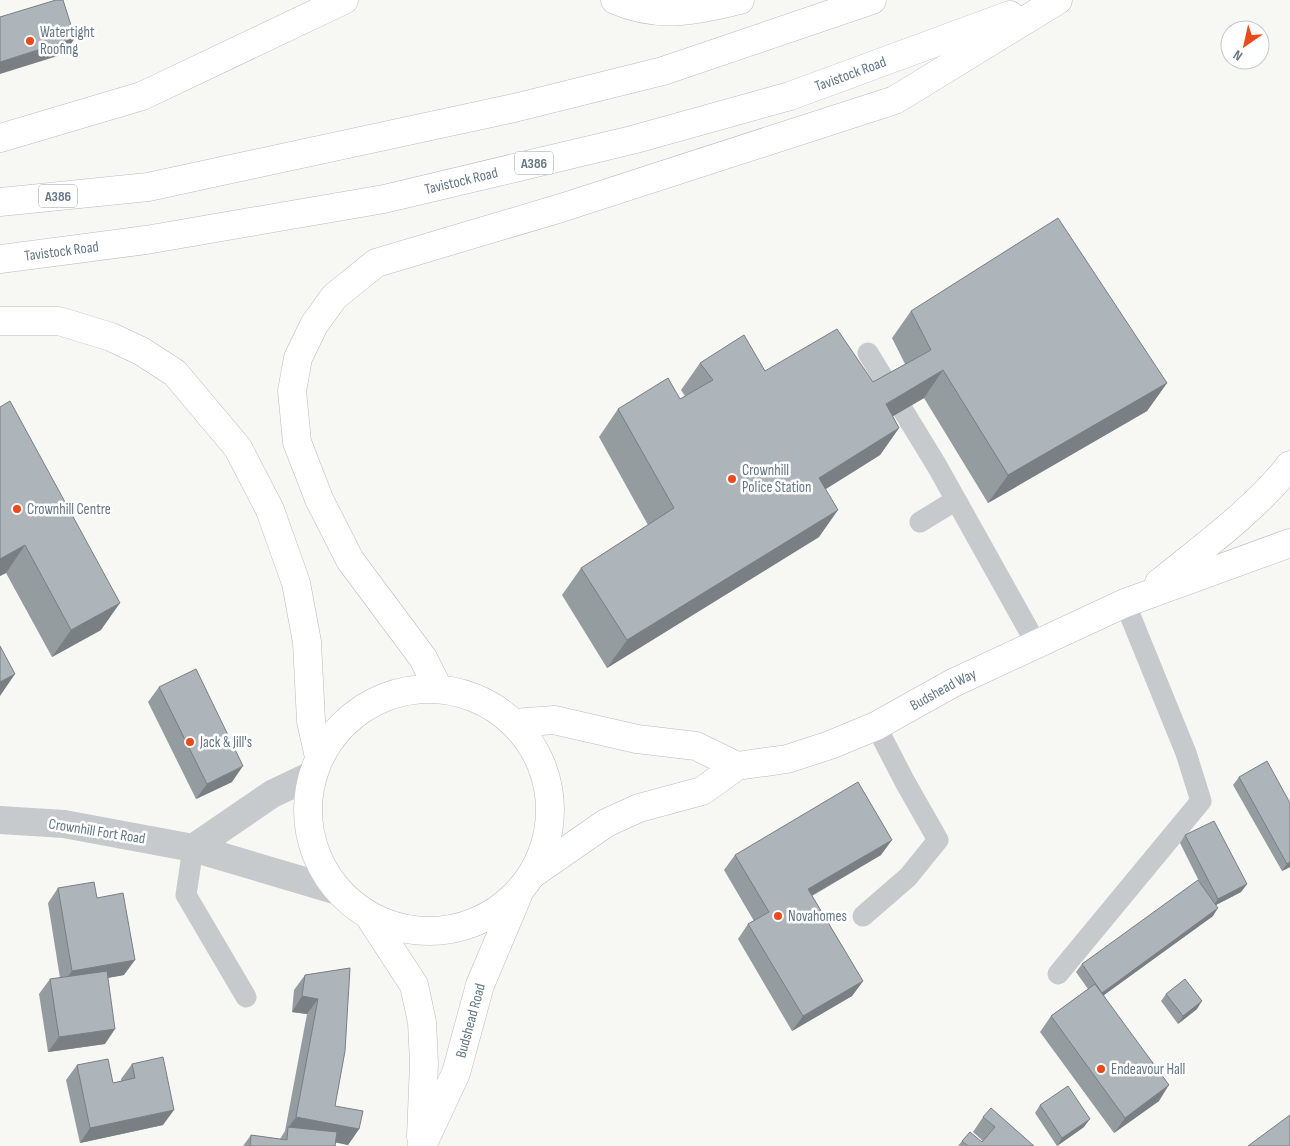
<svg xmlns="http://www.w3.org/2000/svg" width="1290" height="1146" font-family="'Sofia Sans Condensed',sans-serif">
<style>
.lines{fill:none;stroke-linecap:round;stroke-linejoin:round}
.secondary-casing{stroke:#b6bcc0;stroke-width:29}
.highway-casing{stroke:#b8bcbf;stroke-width:29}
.lane{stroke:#c6cacd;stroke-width:21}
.street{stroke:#c6cacd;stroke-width:28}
.secondary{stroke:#fff;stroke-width:28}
.highway{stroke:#fff;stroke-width:28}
.wall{fill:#959ca0}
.shaded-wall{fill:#797f82}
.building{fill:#adb5ba;stroke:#797f82}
.poi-dot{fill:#ec4a1d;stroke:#fff;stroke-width:2}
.labels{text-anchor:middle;stroke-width:5;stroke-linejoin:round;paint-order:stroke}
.shield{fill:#fff;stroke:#92a0aa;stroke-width:1}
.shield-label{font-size:14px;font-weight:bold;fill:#647786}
.poi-label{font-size:15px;fill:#647786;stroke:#fff;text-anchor:start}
.street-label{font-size:15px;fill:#647786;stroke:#fff}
</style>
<rect width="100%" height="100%" fill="#f7f7f3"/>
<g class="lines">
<defs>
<g id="secondary">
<path d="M1159,583C1201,549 1258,507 1290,465"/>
<circle cx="429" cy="810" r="121"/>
<path d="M514,723L554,720L637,739L696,746L737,766"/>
<path id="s1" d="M534,873L606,823L639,808L702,791L737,766L787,759L830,745L876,726L953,683L1125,603L1290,543"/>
<path d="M369,916L414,985L422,1022L424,1063L421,1137"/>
<path id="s2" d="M422,1146L456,1073L480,985L518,895"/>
</g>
<g id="highway">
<path d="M615,0C658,19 696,11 740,0"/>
<path d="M0,138L142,96L344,0"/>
<path d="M0,202L148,187L514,108L663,71L872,0"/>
<path id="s3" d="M0,259L146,240L384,199L632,140L790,96L1010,15"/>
<path d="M0,321H59L111,337L141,351L175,373L238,448L270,510L296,583L307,642L311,721L319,757"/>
<path d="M438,688L423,658L350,560L319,499L297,442L292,391L298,358L314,325L334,297L376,263L561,208L895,100L1058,0"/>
</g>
</defs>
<use href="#secondary" class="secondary-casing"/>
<use href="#highway" class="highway-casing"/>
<path class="lane" d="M868,353L937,466L1037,645
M920,522L956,500
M193,848L186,895L246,997
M863,916L908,877L938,840L905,782L876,726
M1058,974L1201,801L1186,753L1125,603"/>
<path class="street" d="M0,820L64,824L193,848L338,891
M193,848L272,794L312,775"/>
<use href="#secondary" class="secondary"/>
<use href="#highway" class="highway"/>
</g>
<path class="wall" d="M911,311L1167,383L1147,411L988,503L924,398L893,416L899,428L880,455L826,489L819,537L607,668L562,595L581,568L648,525L599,437L618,409L680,399L685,396L681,390L700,363L873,382L905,364L892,338Z
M0,407L101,630L52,657L6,573L0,576Z
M159,687L232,782L196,799L148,702Z
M1239,777L1290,803V867L1282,871L1233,785Z
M1185,835L1247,884L1241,892L1216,905L1213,916L1104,995L1159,1101L1114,1133L1040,1032L1051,1016L1088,989L1076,972L1082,964L1200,883L1180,843Z
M735,855H881L812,896L863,981L852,996L792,1031L738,939L748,924L754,921L724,870Z
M58,888L97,898L124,975L108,978L105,1044L48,1052L39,994L50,979L60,978L48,903Z
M350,968L335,1106L359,1129L348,1145L336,1142L335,1146H243L251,1135L280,1139L285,1131L307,1014L292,1012L294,990L305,975Z
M1166,994L1197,1009L1178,1024L1161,1001Z
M132,1064L163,1125L80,1143L66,1080L77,1065L113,1083L121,1081V1079Z
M1040,1105L1084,1127L1057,1146L1035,1113Z
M983,1117L1034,1146H958L962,1141L982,1142L983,1141L973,1132Z"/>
<path class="shaded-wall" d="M75,38L64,54L0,74V62Z
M943,370L924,398L866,432L886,404Z
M1167,383L1147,411L988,503L1008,475Z
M899,428L880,455L800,505L819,478Z
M838,510L819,537L607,668L627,640Z
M25,545L6,573L0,576V559Z
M120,603L101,630L52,657L71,630Z
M15,674L0,696V682Z
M243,766L232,782L196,799L207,784Z
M892,840L881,855L797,904L808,889Z
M1290,862V867L1282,871L1287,864Z
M1247,884L1241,892L1212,907L1218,899Z
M1218,908L1213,916L1097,1000L1102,993Z
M135,960L124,975L61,986L72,971Z
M863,981L852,996L792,1031L803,1016Z
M302,996L318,999L307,1014L292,1012Z
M1202,1001L1197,1009L1178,1024L1183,1016Z
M115,1029L105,1044L48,1052L59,1037Z
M1169,1085L1159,1101L1114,1133L1125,1118Z
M174,1110L163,1125L80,1143L90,1128Z
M296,1117L359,1129L348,1145L288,1133V1128Z
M1090,1119L1084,1127L1057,1146L1062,1138Z"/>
<path class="building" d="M56,0H63L75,38L0,62V17Z
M1058,218L1167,383L1008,475L943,370L886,404L899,428L819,478L838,510L627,640L581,568L674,508L618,409L668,378L680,399L713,380L700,363L744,335L765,371L837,329L873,382L931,350L911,311Z
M10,401L120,603L71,630L25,545L0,559V407Z
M0,646L15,674L0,682Z
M196,669L243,766L207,784L159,687Z
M1267,761L1290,803V862L1287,864L1239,777Z
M858,782L892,840L808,889L863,981L803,1016L748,924L769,912L735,855Z
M1214,821L1247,884L1218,899L1185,835Z
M1198,880L1218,908L1102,993L1082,964Z
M94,882L97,898L123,893L135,960L72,971L58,888Z
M350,968L345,1051L335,1106L363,1111L359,1129L296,1117L318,999L302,996L305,975Z
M107,971L115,1029L59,1037L50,979Z
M1185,979L1202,1001L1183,1016L1166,994Z
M1095,984L1169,1085L1125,1118L1051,1016Z
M163,1057L174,1110L90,1128L77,1065L108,1059L113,1083L135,1078L132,1064Z
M1068,1086L1090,1119L1062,1138L1040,1105Z
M991,1108L1034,1146H968L962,1141L970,1132L982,1142L995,1127L983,1117Z
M1290,1115V1146H1248Z
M288,1127L337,1132L335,1146H250L251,1135L287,1140Z"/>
<g class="poi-dot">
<circle cx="30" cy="41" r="5"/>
<circle cx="732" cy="479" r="5"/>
<circle cx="17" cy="509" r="5"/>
<circle cx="190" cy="742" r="5"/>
<circle cx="778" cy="916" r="5"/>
<circle cx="1101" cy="1069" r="5"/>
</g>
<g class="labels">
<g class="shield">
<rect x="515" y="151.5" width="38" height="23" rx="4"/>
<rect x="39" y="184.5" width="38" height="23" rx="4"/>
</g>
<g class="shield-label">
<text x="534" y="168">A386</text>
<text x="58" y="201">A386</text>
</g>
<g class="poi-label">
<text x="40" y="37">Watertight<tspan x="40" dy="17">Roofing</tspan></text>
<text x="742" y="475">Crownhill<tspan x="742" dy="17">Police Station</tspan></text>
<text x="27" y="514">Crownhill Centre</text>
<text x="200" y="747">Jack &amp; Jill's</text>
<text x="788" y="921">Novahomes</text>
<text x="1111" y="1074">Endeavour Hall</text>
</g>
<g class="street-label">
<text dy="5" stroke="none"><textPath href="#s3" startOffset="872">Tavistock Road</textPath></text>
<text dy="5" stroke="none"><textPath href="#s3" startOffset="468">Tavistock Road</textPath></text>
<text dy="5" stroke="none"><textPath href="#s3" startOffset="62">Tavistock Road</textPath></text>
<text dy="5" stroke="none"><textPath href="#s1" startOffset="454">Budshead Way</textPath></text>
<text transform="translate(97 831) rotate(9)" y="5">Crownhill Fort Road</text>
<text dy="5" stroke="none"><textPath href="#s2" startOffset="135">Budshead Road</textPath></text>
</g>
</g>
<g transform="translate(1245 45) rotate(214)"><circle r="24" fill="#ffffff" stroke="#c1c9cf"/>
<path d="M0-4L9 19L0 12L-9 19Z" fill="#ec4a1d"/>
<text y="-8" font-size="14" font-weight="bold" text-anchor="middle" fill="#647786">N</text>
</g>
</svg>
